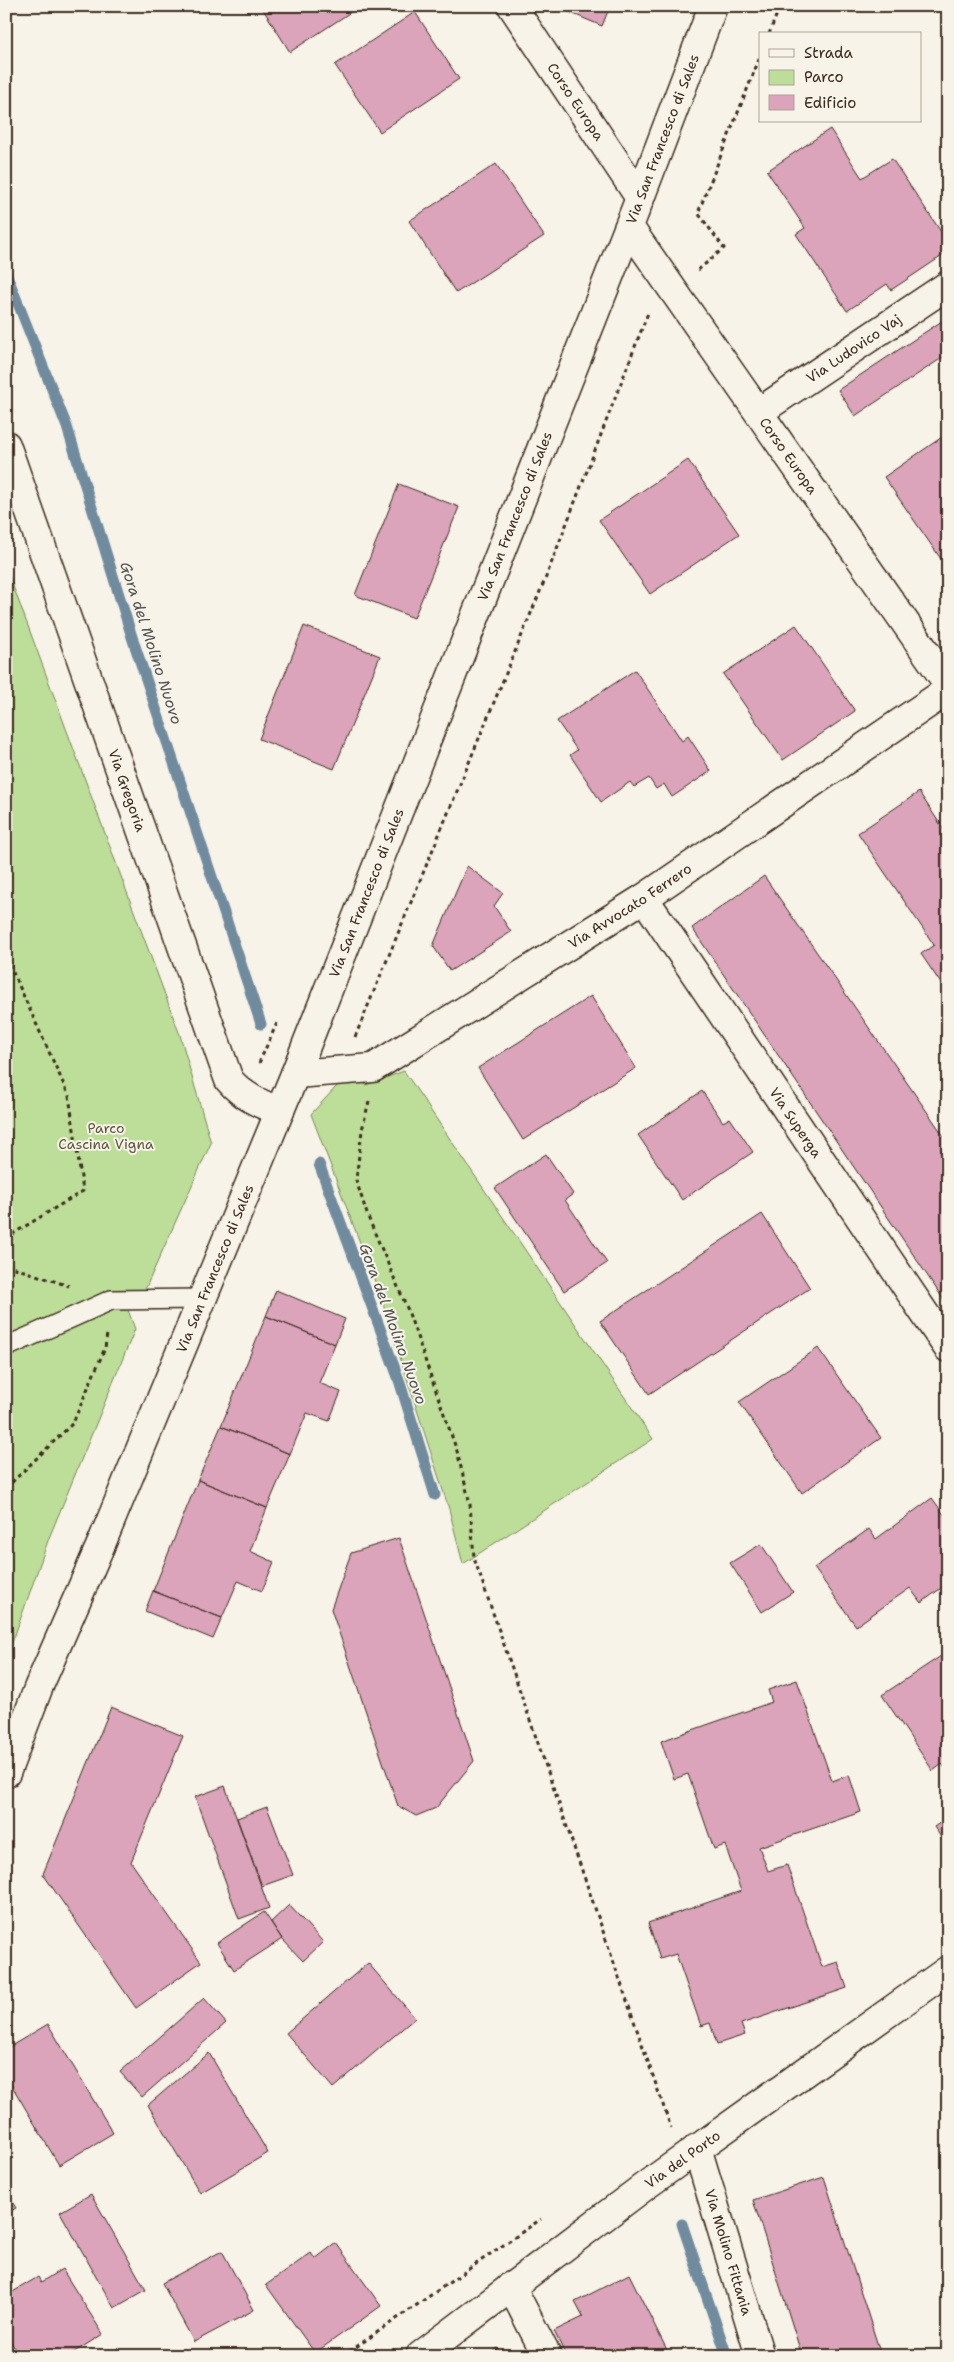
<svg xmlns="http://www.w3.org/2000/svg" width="954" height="2362" font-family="'Shantell Sans',sans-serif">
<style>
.green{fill:#bdde98;stroke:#7c845b}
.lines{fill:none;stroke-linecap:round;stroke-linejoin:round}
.stream{stroke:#718b9e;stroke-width:11}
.building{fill:#dba4ba;stroke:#3b2a1e}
.lane-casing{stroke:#3b2a1e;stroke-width:22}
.street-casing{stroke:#3b2a1e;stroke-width:31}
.secondary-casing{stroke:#3b2a1e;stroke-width:31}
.path{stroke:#3b2a1e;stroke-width:3;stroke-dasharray:4 4;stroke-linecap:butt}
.lane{stroke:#f7f3e8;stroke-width:19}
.street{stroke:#f7f3e8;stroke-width:28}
.secondary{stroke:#f7f3e8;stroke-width:28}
.labels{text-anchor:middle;stroke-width:4;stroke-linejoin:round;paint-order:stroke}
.street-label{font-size:14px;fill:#3b2a1e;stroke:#f7f3e8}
.park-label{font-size:14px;fill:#5c573c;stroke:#f7f3e8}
.water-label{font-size:15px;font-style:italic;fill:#525253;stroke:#f7f3e8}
</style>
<rect width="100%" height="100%" fill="#f7f3e8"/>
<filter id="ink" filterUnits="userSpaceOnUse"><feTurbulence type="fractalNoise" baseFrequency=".02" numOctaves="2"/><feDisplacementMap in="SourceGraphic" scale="10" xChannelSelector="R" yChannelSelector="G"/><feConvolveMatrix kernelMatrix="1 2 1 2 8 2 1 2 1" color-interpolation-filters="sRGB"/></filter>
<g filter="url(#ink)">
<path class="green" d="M6,567L180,1035L211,1143L143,1294L121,1291L135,1329L49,1538L6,1660Z
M404,1071L653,1439L463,1564L449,1509L380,1295L311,1114L349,1073L366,1085Z"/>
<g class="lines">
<path class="stream" d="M6,273L67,427L132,637L261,1024
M319,1164L398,1377L435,1495
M682,2224L727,2356"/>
</g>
<path class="building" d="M261,6H360L290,52Z
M565,6H610L602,26L564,10Z
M415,12L459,79L380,132L335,65Z
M830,129L862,178L892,159L948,242V252L891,290L887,284L847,311L796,234L805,228L767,171Z
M496,164L544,236L456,293L409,221Z
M948,317V354L855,416L838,390Z
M948,433V569L884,477Z
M688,460L739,534L650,594L599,520Z
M399,484L459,507L414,618L355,595Z
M796,625L855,711L783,760L723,674Z
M304,626L380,656L334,769L259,739Z
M635,670L682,741L688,736L711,771L672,797L664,784L656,789L649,778L634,787L630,782L601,802L570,755L577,750L557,721Z
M919,792L948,836V994L921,954L934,945L858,833Z
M467,866L503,893L494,906L511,932L450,971L433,946Z
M764,876L948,1142V1306L692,928Z
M591,996L636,1068L523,1140L478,1068Z
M702,1091L723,1122L730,1118L753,1152L682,1200L638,1135Z
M546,1154L573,1194L565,1200L607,1263L564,1291L495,1188Z
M762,1214L810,1288L649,1394L600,1321Z
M276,1290L345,1319L335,1344L266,1316Z
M266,1316L335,1344L319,1383L341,1392L329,1421L307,1413L290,1454L221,1426Z
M818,1348L881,1438L802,1493L739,1402Z
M221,1426L290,1454L267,1508L198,1480Z
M198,1480L267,1508L250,1551L274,1562L262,1591L238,1581L222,1618L153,1591Z
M932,1498L948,1520V1583L921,1603L910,1588L856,1626L814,1568L869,1529L876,1539Z
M399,1538L474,1761L436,1808L416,1816L398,1806L331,1609L351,1553Z
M761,1544L793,1592L762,1612L730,1563Z
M153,1591L222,1618L213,1639L145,1611Z
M944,1654L948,1660V1772L942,1764L933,1771L882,1695Z
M797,1680L832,1781L849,1775L861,1812L759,1847L768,1871L787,1865L822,1967L838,1962L847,1988L741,2024L745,2035L717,2044L710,2023L701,2026L676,1954L660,1959L648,1923L741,1891L725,1845L714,1849L688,1774L674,1779L661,1741L772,1702L768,1690Z
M111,1707L183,1736L131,1862L201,1962L136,2008L43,1874Z
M225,1786L269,1908L239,1919L195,1797Z
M267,1807L293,1875L262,1886L237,1818Z
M948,1817V1847L934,1827Z
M289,1905L323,1942L303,1961L282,1939L271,1922Z
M264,1912L282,1939L234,1970L217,1943Z
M368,1963L415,2018L333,2088L286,2033Z
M204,1998L226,2023L142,2097L120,2072Z
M48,2024L113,2133L59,2165L6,2076V2049Z
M209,2053L268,2153L200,2193L148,2105Z
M824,2177L881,2355L880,2356H802L753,2200Z
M6,2192L16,2208L6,2214Z
M91,2194L146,2290L114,2308L60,2212Z
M336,2243L381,2306L315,2353L266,2285L311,2253L315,2259Z
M222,2251L254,2310L194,2342L162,2283Z
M62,2269L103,2334L68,2356H25L23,2353L19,2355L6,2334V2296L38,2277L41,2282Z
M629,2274L669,2354L566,2356L554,2331L583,2317L575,2302Z
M497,2348L503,2356H487Z"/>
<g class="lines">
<defs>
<path id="lane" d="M6,1347L111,1300L201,1299"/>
<g id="street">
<path id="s1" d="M512,6L640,198"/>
<path id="s2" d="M629,227L948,684"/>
<path id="s3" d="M759,412L948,285"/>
<path id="s4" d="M6,445L229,1080C243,1096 259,1104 280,1111"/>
<path id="s5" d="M644,898L948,1348"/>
<path id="s6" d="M295,1074L373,1068L644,898L948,690"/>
<path id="s7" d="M697,2148L760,2356"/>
<path d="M511,2286L547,2356"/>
<path id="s8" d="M420,2356L645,2186L948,1970"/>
</g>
<g id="secondary">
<path id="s9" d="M6,1773L39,1686L102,1542L295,1074L640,198L713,6"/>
</g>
</defs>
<use href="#lane" class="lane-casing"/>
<use href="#street" class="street-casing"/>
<use href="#secondary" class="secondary-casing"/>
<path class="path" d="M769,34L780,6
M698,270L724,248L698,213L760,57
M6,957L69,1096L83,1191L6,1238
M355,1037L546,577L648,313
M259,1063L277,1023
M369,1101L362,1130L356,1180L368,1217L407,1308L457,1451L470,1504L474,1558L671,2128
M6,1265L69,1286
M6,1488L73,1423L105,1348L107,1334
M343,2356L541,2219"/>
<use href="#lane" class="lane"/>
<use href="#street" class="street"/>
<use href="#secondary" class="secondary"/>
</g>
</g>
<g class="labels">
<g class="street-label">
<text dy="5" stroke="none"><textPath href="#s1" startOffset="115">Corso Europa</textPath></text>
<text dy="5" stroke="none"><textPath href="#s9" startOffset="1761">Via San Francesco di Sales</textPath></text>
<text dy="5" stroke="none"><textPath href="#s3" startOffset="114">Via Ludovico Vaj</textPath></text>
<text dy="5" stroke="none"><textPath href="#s2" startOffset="279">Corso Europa</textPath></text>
<text dy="5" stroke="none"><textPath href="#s9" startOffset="1356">Via San Francesco di Sales</textPath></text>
<text dy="5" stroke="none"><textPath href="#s4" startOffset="366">Via Gregoria</textPath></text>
<text dy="5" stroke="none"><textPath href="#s9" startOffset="951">Via San Francesco di Sales</textPath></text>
<text dy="5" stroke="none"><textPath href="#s6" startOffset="382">Via Avvocato Ferrero</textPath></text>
<text dy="5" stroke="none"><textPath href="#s5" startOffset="271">Via Superga</textPath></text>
<text dy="5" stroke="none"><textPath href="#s9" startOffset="546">Via San Francesco di Sales</textPath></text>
<text dy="5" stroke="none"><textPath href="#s8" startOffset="328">Via del Porto</textPath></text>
<text dy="5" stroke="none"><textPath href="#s7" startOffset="109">Via Molino Fittania</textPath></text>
</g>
<g class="park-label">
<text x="106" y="1133">Parco<tspan x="106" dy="16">Cascina Vigna</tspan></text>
</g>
<g class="water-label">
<text transform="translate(151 643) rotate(72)" y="5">Gora del Molino Nuovo</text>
<text transform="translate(393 1324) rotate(70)" y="5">Gora del Molino Nuovo</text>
</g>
</g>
<rect width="954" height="2362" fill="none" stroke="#f7f3e8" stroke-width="25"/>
<rect x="12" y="12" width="929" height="2337" fill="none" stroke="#3b2a1e" stroke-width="2" filter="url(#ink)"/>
<rect x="759" y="32" width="162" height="90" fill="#f7f3e8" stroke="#aca397"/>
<rect x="769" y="49" width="25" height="8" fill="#f7f3e8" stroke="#aca397"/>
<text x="804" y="58" font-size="15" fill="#3b2a1e">Strada</text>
<rect x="769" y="70" width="25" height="15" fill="#bdde98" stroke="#aca397"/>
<text x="804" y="82" font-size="15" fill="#3b2a1e">Parco</text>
<rect x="769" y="95" width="25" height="15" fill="#dba4ba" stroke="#aca397"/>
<text x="804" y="108" font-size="15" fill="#3b2a1e">Edificio</text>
</svg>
